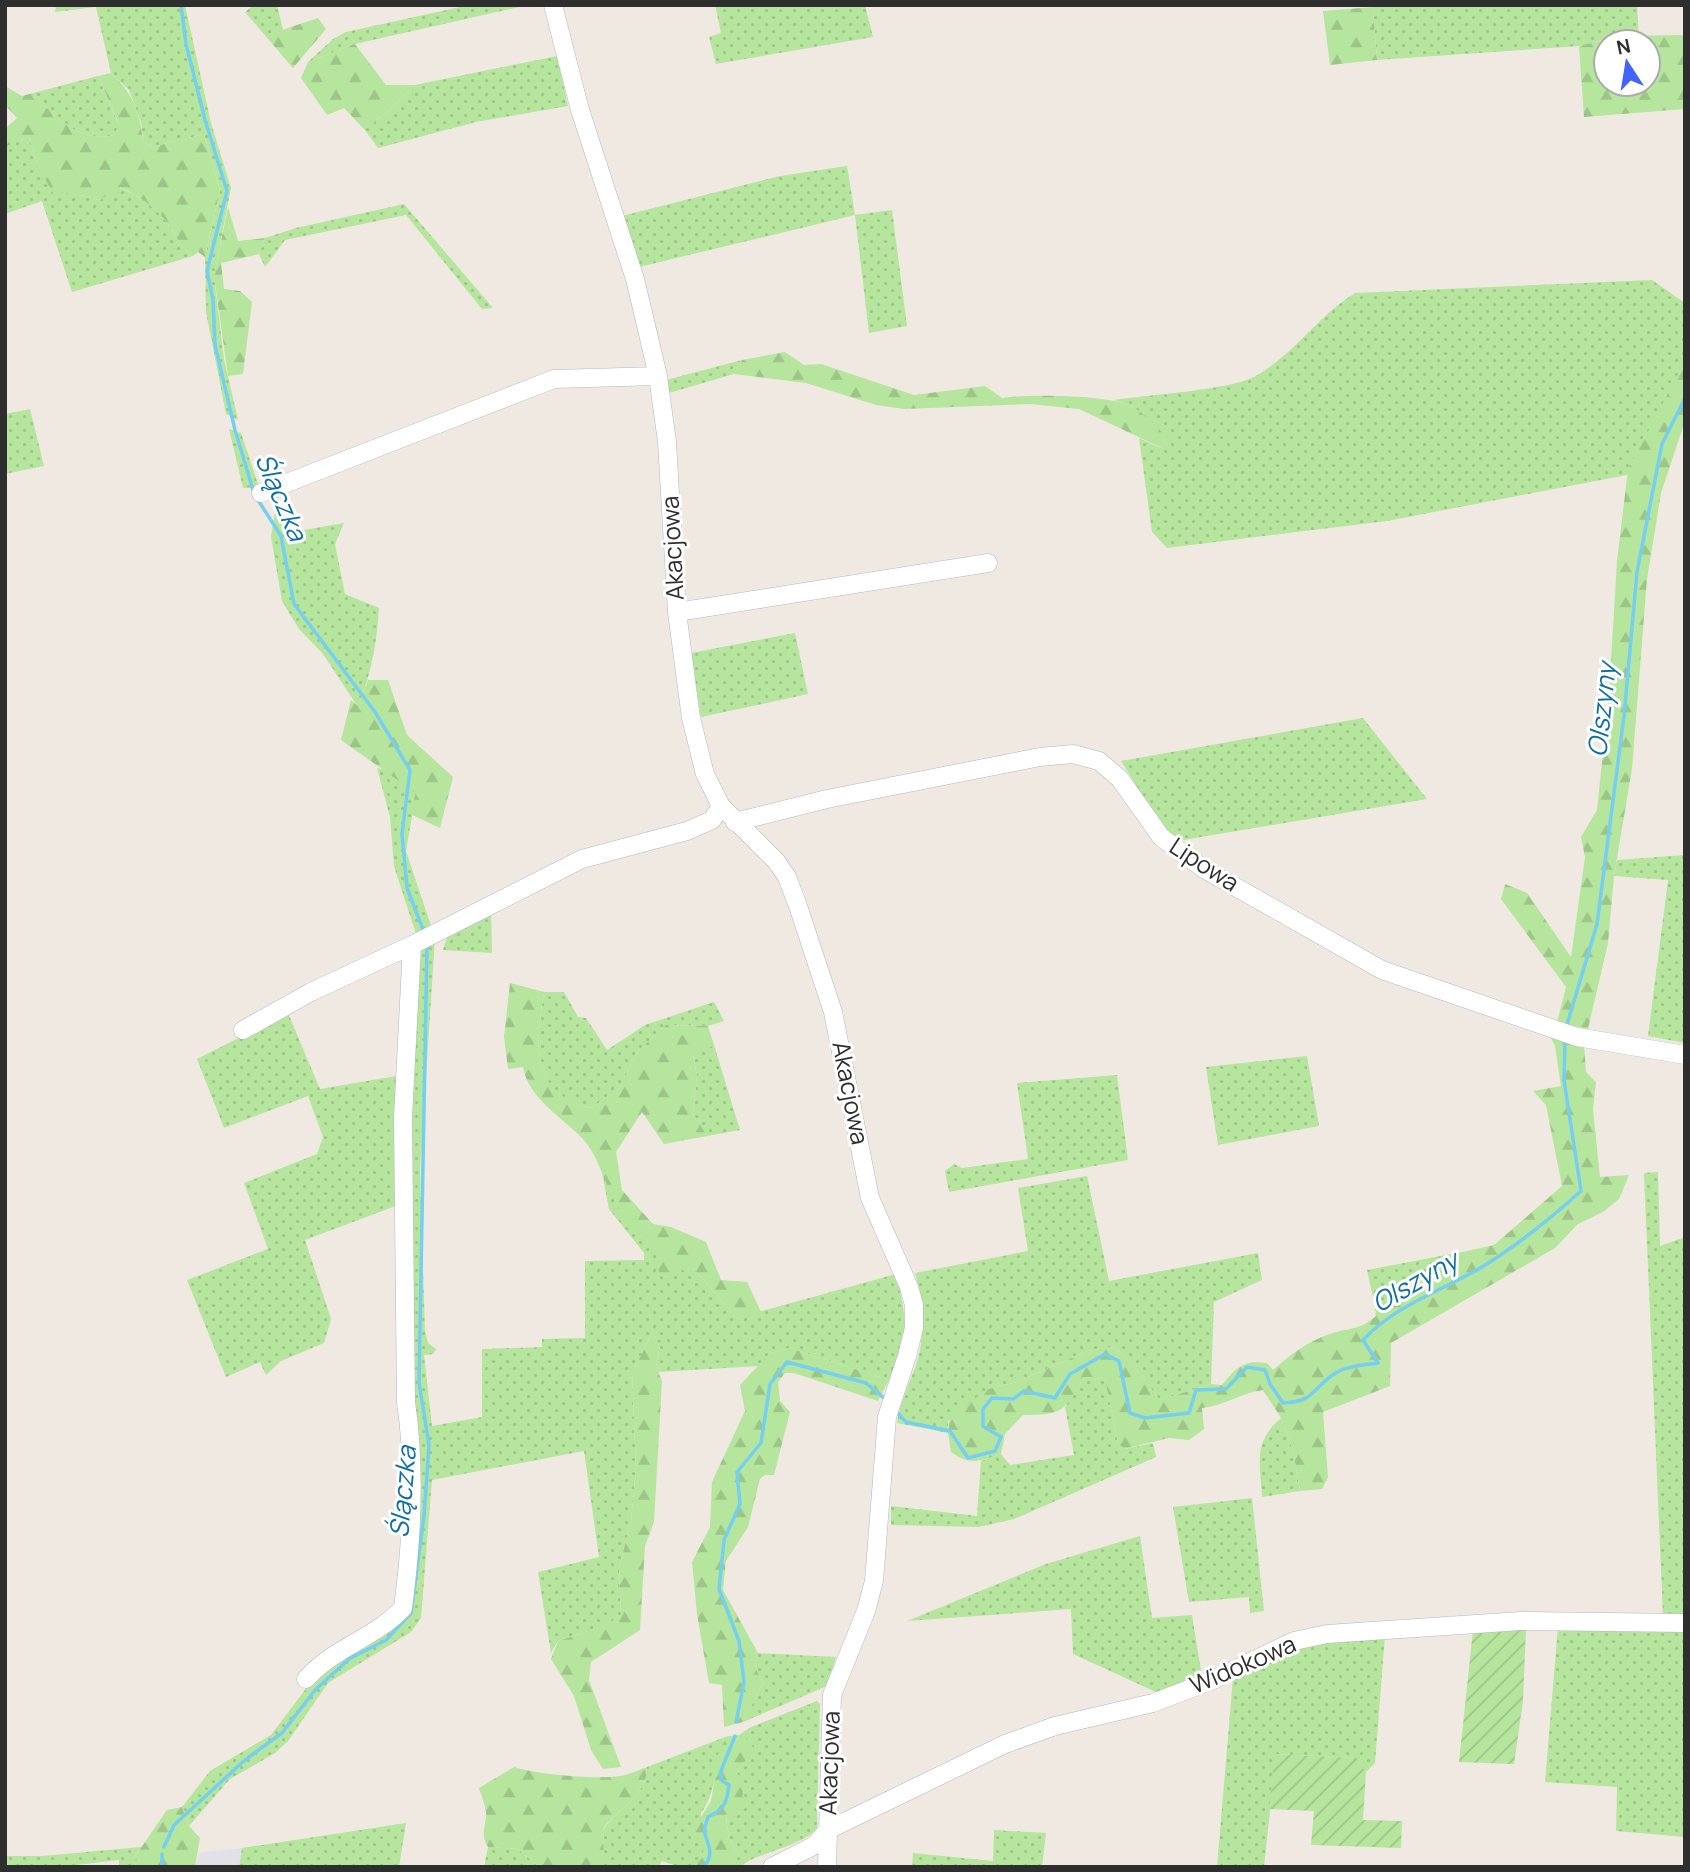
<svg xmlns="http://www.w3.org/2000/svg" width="1690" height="1872" font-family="Manrope,sans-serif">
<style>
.industrial{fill:#e3e1e8}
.grass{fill:url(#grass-dots)}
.forest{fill:url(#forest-firs);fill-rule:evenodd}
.garden{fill:url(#garden-furrows)}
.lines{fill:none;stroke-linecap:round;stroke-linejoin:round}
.stream{stroke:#75cff0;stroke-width:3.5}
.minor-casing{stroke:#b4b7c1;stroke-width:19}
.minor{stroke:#fff;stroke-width:18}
.labels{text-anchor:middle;stroke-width:6;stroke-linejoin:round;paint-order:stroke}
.street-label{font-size:24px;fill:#2e2e2e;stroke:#fff}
.water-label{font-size:26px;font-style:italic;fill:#0d6fa3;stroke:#fff}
</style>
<defs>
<pattern id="grass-dots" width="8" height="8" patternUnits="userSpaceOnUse" patternTransform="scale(1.75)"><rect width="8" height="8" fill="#b6e59e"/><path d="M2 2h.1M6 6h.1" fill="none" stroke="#9dc588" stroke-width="1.8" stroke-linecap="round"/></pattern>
<pattern id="forest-firs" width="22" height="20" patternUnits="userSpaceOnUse" patternTransform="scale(1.75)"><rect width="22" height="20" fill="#b6e59e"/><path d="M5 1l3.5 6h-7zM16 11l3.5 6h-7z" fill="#9dc588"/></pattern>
<pattern id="garden-furrows" width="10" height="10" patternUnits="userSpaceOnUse" patternTransform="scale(1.75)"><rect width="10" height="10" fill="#b6e59e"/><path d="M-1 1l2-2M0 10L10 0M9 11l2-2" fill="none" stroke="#9dc588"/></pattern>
</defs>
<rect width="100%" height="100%" fill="#efe9e1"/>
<path class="industrial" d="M242,1848L239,1867H195L200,1852Z"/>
<path class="grass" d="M56,5H185L211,123L231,188L214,276L224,359L238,420L226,414L206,312L205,257L220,190L204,134L152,147L143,141L141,122L129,90L111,73L96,7L55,12Z
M254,5H277L283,30L268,39L245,12Z
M469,5H528L355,44L308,62L333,39L346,32Z
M715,5H865L873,37L716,64L709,37L721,33Z
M1394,5H1637L1639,36H1620L1579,46L1377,60L1373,7Z
M557,56L568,106L476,122L378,148L364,129L384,115L415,85Z
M98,76L119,125L114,135C78,143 56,118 33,93Z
M29,137L38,166L71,193L100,200L119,187C138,196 152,204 165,220C176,233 178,246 193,256L72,292L42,201L5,214V147Z
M847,166L855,215L892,210L907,326L869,333L855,215L639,267L622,216L780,176Z
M404,204L493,308L482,309L406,215L285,240L265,267L259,254L265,238L296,228Z
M1652,280L1685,303V361L1627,475L1387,521L1167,548L1152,532L1139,438L1161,448L1134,407L1114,400C1146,395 1232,390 1256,376C1294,354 1318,316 1355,293Z
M742,360L734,374L669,393L666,380Z
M30,409L44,466L5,474V414Z
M229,429L241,433L259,487L243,488Z
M278,494L287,533L344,523L335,544L345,594L379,608C377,643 371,674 358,707L323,654L299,629L282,601L271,537Z
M795,633L808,694L701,717L691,653Z
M1363,718L1427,799L1177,841L1162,827L1121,761Z
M377,768L389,771L416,793L406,851L432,929L416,934L394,866L390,817Z
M1685,855V1043L1648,1036L1668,880L1614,876L1617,860Z
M491,912L492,953L443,950L448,934Z
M435,938L420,1171L425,1331L428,1343L436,1349L433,1354L424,1355L432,1426L482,1417V1349L542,1347V1339L585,1338V1261L644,1260V1253L609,1209L601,1167L619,1208L647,1234L659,1256L693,1268L737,1318L896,1274C908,1325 909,1330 889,1380L790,1348L770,1353L759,1366L658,1372L656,1367L661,1341L652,1333L632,1373L636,1468L631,1521L619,1568L621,1615L607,1625L558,1641L551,1653L538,1572L599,1557L584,1451L432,1480L421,1618L411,1632L328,1683L288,1741L275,1753L230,1779L189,1826L182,1807L210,1771L271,1735L324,1665L404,1616L408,1151L415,953Z
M544,992H564L578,1017L586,1018L607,1050L645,1025L714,1002L724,1021L708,1026L666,1025L636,1053L620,1088L591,1108C528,1093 536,1044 544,992Z
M288,1013L320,1089L402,1075L398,1205L305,1240L331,1319L324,1343L281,1361L266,1375L260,1362L226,1377L187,1280L268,1249L244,1183L317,1154L323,1137L308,1096L224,1128L197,1059Z
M714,1045L740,1130L707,1136L693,1113L697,1076L693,1054Z
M1307,1056L1319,1126L1218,1145L1206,1067Z
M1117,1075L1128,1160L949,1192L945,1171L954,1164L962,1168L1028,1159L1017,1083Z
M1658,1172L1660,1246L1685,1237V1615L1663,1616L1644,1173Z
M1087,1176L1109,1281L1258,1253L1262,1280L1214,1302L1211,1384L1160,1400L1126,1357L1113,1347L1087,1351L1017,1382L988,1389L948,1421V1433L897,1423C900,1402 909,1385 916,1365C926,1334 924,1304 915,1273L1028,1251L1018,1188Z
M1467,1251L1375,1307L1367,1270Z
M1085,1377L1105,1379L1118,1443L1125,1449L1153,1443L1156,1457L1014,1519L979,1527L891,1525V1506L977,1516L981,1461L1001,1454L1010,1465L1074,1455L1065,1407Z
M1281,1418L1293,1450L1300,1491L1262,1497C1260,1462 1253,1442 1281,1418Z
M1252,1498L1264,1611L1250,1613L1249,1597L1189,1602L1173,1507Z
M1140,1536L1152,1618L1192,1615L1202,1677L1158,1693L1073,1654L1071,1609L907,1621L1046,1564Z
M1558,1627L1685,1628V1837L1616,1831L1617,1787L1545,1782Z
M1385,1635L1375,1763L1366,1772L1356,1758L1276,1754L1264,1867H1217L1233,1678C1291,1649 1320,1640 1385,1635Z
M758,1653L836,1657L827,1686L743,1722L763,1683L756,1669Z
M817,1701L820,1704L817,1828C803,1847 745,1856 742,1867H731L739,1855L729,1838L726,1817L742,1812L736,1773L747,1759L743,1735L738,1736L749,1728Z
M728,1736C713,1761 718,1791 701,1813L704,1856L697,1866L680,1867L662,1861L659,1867H599L604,1857L603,1830C618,1807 647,1797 647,1767Z
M406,1823L399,1867H239L242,1848Z
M994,1830L1046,1833L1042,1867H912L913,1853L993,1861Z
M141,1847L134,1858L143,1862L141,1867H119V1860L68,1866L5,1867V1856H42Z
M488,1847L518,1849L539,1867H484Z"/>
<path class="forest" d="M1373,7L1377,60L1330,65L1323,11Z
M318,18L326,29L293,68L268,39L276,32Z
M1685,35V109L1584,117L1579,46L1620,36ZM1606,42H1648V84H1606Z
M355,44L386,85H415L384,115L364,129L344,108L327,115L301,78L308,62Z
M111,73C133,94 140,111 143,141L152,147L204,134L220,190L205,257L198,252L193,256C178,246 176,233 165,220C152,204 138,196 120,187L100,200L71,193L54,195L38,166L29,137L5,147V129L17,118L5,105V86L22,96L33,93C56,118 78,143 114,135L119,124L98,76Z
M228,207L238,241L265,238L259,254L221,263L224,289L240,291L252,302L243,374L228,376L214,276Z
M785,352L804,365L821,364L914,395L985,386L1002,398C1029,394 1107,395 1131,406C1144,412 1157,428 1168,438L1162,448L1079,409L1030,404L904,409L876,405L806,383L734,374L742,360Z
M1685,361V421L1661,493L1647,579L1632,769L1614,876L1608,943L1588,1029L1557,1022L1566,987L1501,899L1505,884L1527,893L1571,957L1585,857L1581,837L1597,810L1609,694L1617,561L1628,469Z
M368,680H388L407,735L453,777L440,828L410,814L416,793L341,740L351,700L358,706Z
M510,983L544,992C536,1043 528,1093 591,1108L620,1088L636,1053L666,1025L708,1026L714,1045L693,1055L697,1076L693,1113L707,1136L664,1144L642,1112L616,1152L622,1190L653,1224L671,1227L706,1242L721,1280L747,1282L761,1312L737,1318L693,1268L659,1275C658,1232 640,1237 619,1208C604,1186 600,1156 581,1137C560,1116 528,1097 523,1067L508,1069L504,1037Z
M1550,1036L1584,1045L1586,1072L1596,1082L1593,1109L1600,1177L1629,1175L1619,1199L1603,1212L1578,1224L1555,1248L1391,1343L1390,1386L1323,1412L1328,1477L1322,1489L1300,1491L1293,1450L1281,1418L1263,1390C1241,1393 1223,1406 1202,1408L1204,1429L1189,1440L1169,1438L1124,1449L1118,1443L1105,1379L1085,1377C1063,1411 1065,1415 1023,1415L1005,1434L1001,1454C980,1461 970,1466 951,1452L948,1433L950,1416L988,1389L1017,1382L1087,1351L1113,1347L1126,1357L1160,1400L1211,1384L1222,1385C1237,1367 1243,1360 1267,1363L1273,1370C1290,1355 1308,1341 1330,1334C1351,1327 1358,1331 1376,1316L1375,1307L1467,1251L1494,1245L1562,1186L1546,1105L1533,1091L1561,1086L1555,1046Z
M652,1333L661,1341L656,1367L662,1381L654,1522L645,1546L640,1630L591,1662L589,1680L621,1767L603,1769L591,1750L574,1696L551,1659L558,1641L607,1625L621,1615L619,1568L631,1521L636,1468L632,1373Z
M790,1348L889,1380L878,1401L794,1373H785L778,1382L780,1401L790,1412L774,1475H765L760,1479L748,1527L726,1561L723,1590L758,1653L756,1669L763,1683L743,1722L724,1727L722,1685L709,1683L697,1614L692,1562L710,1527L712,1482L745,1411L740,1385L770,1353Z
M743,1735L758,1753L747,1759L736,1773L743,1778L742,1812L726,1818L729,1838L739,1855L731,1867H693L704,1856L702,1843L693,1830L711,1801L719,1750L728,1736Z
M514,1767C536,1774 596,1780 620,1776C629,1775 638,1770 647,1767C647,1797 618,1807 603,1829L604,1857L600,1867H539L518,1849L488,1847C479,1832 487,1826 486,1812C485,1804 481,1795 479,1788Z
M182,1807L189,1826L200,1838L195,1867H141L142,1862L134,1858L167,1810Z"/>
<path class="garden" d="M1526,1628L1523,1701L1514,1764L1459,1762L1473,1630Z
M1275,1754L1357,1758L1366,1772L1363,1820L1402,1821L1401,1848L1311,1845L1314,1811L1269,1809Z"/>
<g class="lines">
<path class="stream" d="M181,5L186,44L205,120L227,191L207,271L213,300L215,345L235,430L254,493
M258,500L281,536L294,604L375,712L410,770L402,834L407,888L424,932
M1566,1028L1597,924L1624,716L1637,572L1662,444L1685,398
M895,1410L906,1422L950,1431L968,1458L995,1451L1001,1437L983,1426V1409L992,1398L1013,1399L1024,1391L1055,1398L1070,1374L1105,1354L1119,1361L1130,1413L1145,1418L1189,1413L1196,1390L1226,1389L1247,1367L1265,1370L1270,1384L1283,1403C1314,1402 1313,1388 1334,1374C1345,1366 1365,1365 1378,1363L1363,1340C1394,1306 1443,1290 1482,1267C1518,1245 1550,1219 1581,1191L1564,1080L1565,1041
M736,1722L744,1682L739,1641L719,1589L724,1540L740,1504L737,1472L761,1443L770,1384L787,1362L866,1383L885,1399
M164,1847L174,1825L245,1760L282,1733L316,1689L349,1659L386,1640L411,1613L424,1516L429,1445L419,1383L427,945
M162,1867V1854
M703,1867C716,1854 707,1844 704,1830L708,1817C725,1809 727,1802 729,1785L721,1780V1771L735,1736"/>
<defs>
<path id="minor" d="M553,5L580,110L635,279L658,376L667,442L677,612L691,718L705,774L721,806L776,861L787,877L798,906L833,1012L870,1198L909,1287L914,1305V1328L907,1356L887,1417L874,1581L866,1611L832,1695L827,1867
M261,493L554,379L658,376
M677,612L988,563
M735,822L827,799L1040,757L1073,754L1099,761L1120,779L1161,837L1204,869L1382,970L1577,1037L1685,1055
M243,1030L311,992L412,945
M306,1679C336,1646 375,1638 403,1608C412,1540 416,1470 406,1402L403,1118L412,945L582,859L687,831L712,820L721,806
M772,1867L815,1845L828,1830L1005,1744L1055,1726L1153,1703L1213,1680L1294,1641L1327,1634L1521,1621L1685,1623"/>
</defs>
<use href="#minor" class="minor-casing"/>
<use href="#minor" class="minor"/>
</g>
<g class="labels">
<g class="street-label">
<text transform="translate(673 548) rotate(-93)" y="8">Akacjowa</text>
<text transform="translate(1204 865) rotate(33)" y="8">Lipowa</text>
<text transform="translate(850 1093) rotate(79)" y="8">Akacjowa</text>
<text transform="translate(1243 1665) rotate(-23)" y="8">Widokowa</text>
<text transform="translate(830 1763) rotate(-88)" y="8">Akacjowa</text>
</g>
<g class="water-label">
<text transform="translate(281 497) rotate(67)" y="9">Ślączka</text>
<text transform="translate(1602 710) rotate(-84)" y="9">Olszyny</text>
<text transform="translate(1415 1282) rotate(-30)" y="9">Olszyny</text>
<text transform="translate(403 1492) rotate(-85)" y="9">Ślączka</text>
</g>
</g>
<rect width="1690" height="1872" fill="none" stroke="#2e2e2e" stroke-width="14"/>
<g transform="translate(1627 63) rotate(348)"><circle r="33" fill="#ffffff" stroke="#ababab" stroke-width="2"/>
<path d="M0-5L12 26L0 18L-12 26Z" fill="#4264fb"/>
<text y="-10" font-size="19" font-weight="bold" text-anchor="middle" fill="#2e2e2e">N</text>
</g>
</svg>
